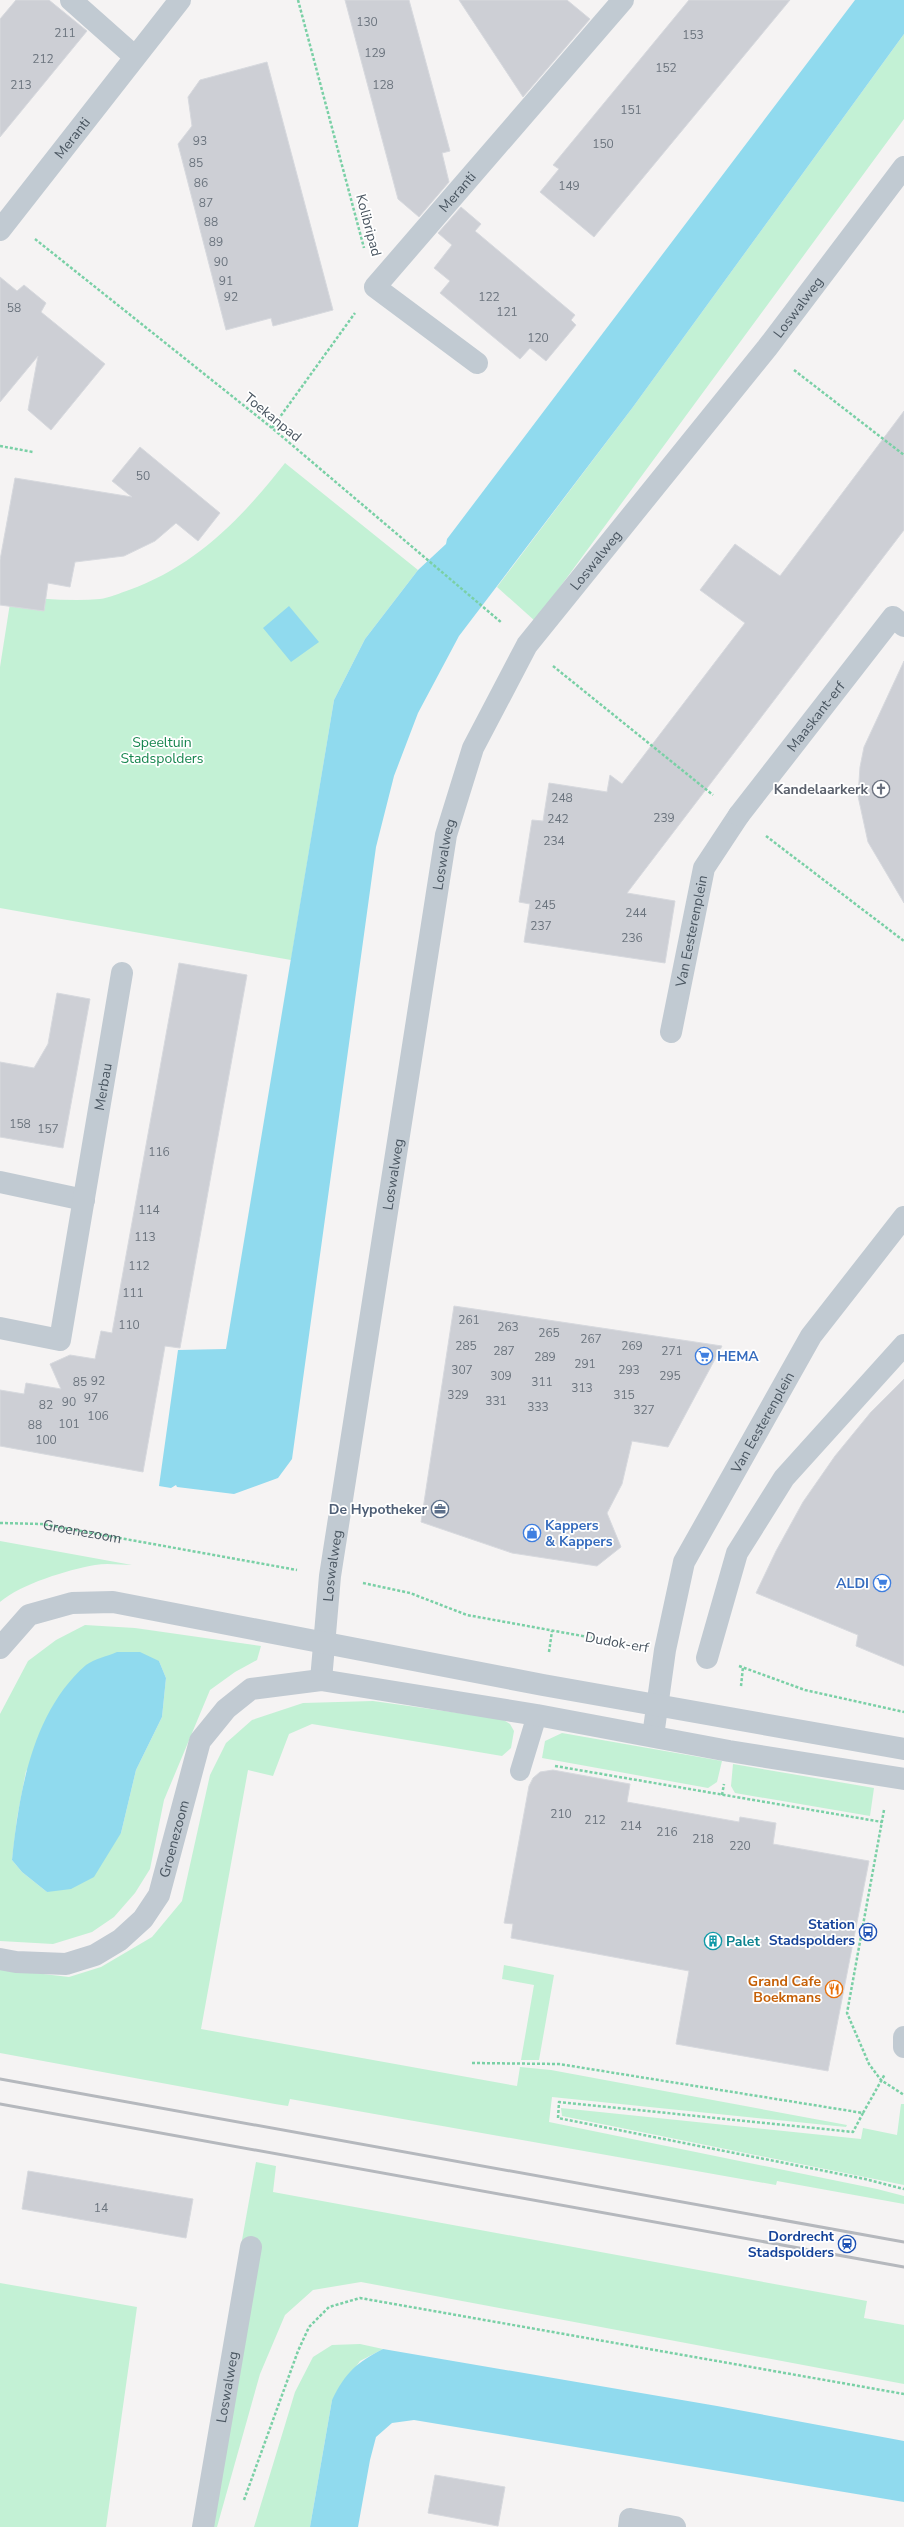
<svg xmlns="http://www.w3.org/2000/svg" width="904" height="2527" font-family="'Nunito Sans',sans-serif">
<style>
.green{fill:#c3f1d5;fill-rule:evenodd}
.water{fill:#90daee}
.building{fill:#cdcfd5;stroke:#d7d9de}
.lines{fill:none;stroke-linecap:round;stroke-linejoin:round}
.path{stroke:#7ad0a6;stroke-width:2.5;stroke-dasharray:3 2;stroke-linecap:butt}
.service{stroke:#c1cad2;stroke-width:20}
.pedestrian{stroke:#c1cad2;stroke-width:22}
.minor{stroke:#c1cad2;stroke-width:22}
.tertiary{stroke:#c1cad2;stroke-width:22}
.rail{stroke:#b5b8bd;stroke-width:3}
.labels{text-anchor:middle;stroke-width:3.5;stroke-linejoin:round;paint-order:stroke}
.number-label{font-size:12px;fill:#6b747e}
.street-label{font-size:14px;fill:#4a5661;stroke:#fff}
.park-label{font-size:14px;fill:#17864f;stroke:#fff}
.worship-label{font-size:14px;font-weight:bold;fill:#5b616d;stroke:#fff;text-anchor:end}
.shop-label{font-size:14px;font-weight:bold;fill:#366cbe;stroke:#fff;text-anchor:start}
.service-label{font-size:14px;font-weight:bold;fill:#4e5e75;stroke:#fff;text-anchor:end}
.transit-label{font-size:14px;font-weight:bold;fill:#164399;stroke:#fff;text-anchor:end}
.culture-label{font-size:14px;font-weight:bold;fill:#0d838f;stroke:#fff;text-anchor:start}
.food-label{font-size:14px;font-weight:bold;fill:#c56008;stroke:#fff;text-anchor:end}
</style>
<rect width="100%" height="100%" fill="#f5f3f3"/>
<path class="green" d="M904,34V119L535,621L497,587L633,407Z
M285,463L418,570L365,639L334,700L291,960L0,908V667L11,597C40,598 71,602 100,599C109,598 120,593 129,590C196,566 242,518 285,463Z
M0,1541L132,1565C120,1565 107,1563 95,1565C67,1570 21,1584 0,1602Z
M85,1625L135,1628L261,1646L257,1660L235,1672L210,1690L164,1800L150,1869L135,1893L114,1917L92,1932L53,1944L0,1941V1714L28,1661L56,1640ZM159,1661L166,1678L162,1717L136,1770L121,1833L47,1892L22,1872L12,1860L17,1818L26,1771Z
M373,1701L502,1719L510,1724L514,1731L511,1748L502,1756L312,1724L289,1734L273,1776L248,1770L201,2029L517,2086L520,2067L551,2070L847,2125L846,2127L552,2097L549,2122L877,2189L904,2196V2204L777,2181L776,2185L290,2099L288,2106L275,2104L0,2053V1969L69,1977L101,1967L152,1937L182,1901L210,1775L226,1743L252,1720L303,1703Z
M562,1733L722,1761L717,1782L708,1788L542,1758L545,1741Z
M733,1764L874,1788L870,1816L735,1793L731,1786Z
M504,1965L554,1975L539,2060H521L534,1985L502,1979Z
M901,2104H904V2185L562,2116L561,2108L861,2139L863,2128L897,2135Z
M256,2162L276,2166L273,2192L867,2301L864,2318L904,2325V2384L361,2282L313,2290L285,2315L260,2374L217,2527H212L242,2240Z
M0,2283L137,2307L106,2527H0Z
M360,2344L383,2349L360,2361L332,2400L310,2527H254L295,2392L313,2357L332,2345Z"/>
<path class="water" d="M855,0H904V34L633,407L459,636L418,713L394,776L376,847L292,1459L278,1478L234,1494L177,1487L176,1485L171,1488L159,1486L178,1350L226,1349L334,700L365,639L418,570L446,544L447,539Z
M289,606L319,642L291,662L263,628Z
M117,1652H140L159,1661L166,1678L162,1717L136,1770L121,1833L94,1877L71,1889L47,1892L22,1872L12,1860C19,1793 32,1712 86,1665C94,1659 108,1656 117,1652Z
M383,2349L717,2406L904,2441V2502L414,2420L392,2423L376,2437L370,2460L358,2527H310L332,2400C346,2372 356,2363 383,2349Z"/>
<path class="building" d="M16,0H49L87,31L0,137V19Z
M345,0H409L450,151L442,153L449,182L419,217L398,199Z
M459,0H567L590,19L523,97Z
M689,0H790L594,237L540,192L559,169L553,165Z
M267,62L333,310L273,326L271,318L226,330L178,144L192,126L188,97L200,80Z
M461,207L481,224L475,231L575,315L571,320L576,325L546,361L530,348L520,359L440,293L450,281L434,268L452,245L438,233Z
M0,277L17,291L24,285L46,303L41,312L105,364L51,430L28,410L38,356L0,402Z
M904,411V530L627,893L675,901L665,963L524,942L530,904L519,902L532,820L543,821L549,783L607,792L610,775L622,784L745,623L700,590L735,544L780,576Z
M140,447L220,513L198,541L176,523L155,541L124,556L75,562L70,587L48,583L44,611L0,605V560L15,478L132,497L112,481Z
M904,661V903L868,842L858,796L860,767L864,747Z
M179,963L247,975L180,1348L165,1346L143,1472L0,1446V1390L24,1394L26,1383L61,1389L50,1364L70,1355L95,1359L101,1331L112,1333Z
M57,993L90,999L63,1148L0,1137V1062L34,1068L48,1044Z
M454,1306L722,1346L668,1447L632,1441L622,1484L607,1513L621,1547L597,1566L512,1553L421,1522Z
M904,1379V1666L856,1646L858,1635L756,1593L776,1551L803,1502L835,1456L871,1412Z
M553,1770L630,1784L627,1802L739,1822L740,1817L776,1823L773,1844L869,1861L828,2071L676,2044L689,1971L511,1938L513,1924L504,1923L529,1786L533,1778L540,1772Z
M28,2171L193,2199L186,2238L22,2209Z
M435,2475L505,2487L498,2526L428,2513Z"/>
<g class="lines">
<g class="path">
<path d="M298,0L364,248"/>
<path d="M35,239L272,428L502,623"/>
<path d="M794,370L904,455"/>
<path d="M272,428L355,313"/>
<path d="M0,446L33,452"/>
<path d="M553,666L713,795"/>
<path d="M766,836L904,941"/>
<path id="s1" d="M0,1523L42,1524L297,1570"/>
<path d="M363,1583L410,1593L467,1615L632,1645"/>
<path d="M549,1652L552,1631"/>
<path d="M739,1666L805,1690L904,1712"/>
<path d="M741,1686L743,1667"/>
<path d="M555,1766L882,1822"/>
<path d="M722,1795L724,1784"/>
<path d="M884,1810L847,2013L869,2064L881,2080L904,2095"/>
<path d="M472,2063L559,2064L863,2113L885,2074"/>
<path d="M863,2113L853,2132L559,2102L558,2118L865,2179L904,2189"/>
<path d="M244,2500L298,2351L309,2327L329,2307L360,2298L904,2394"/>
</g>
<path class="service" d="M520,1771L537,1715"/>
<g class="pedestrian">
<path id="s2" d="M671,1032L704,868L739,815"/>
<path d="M707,1658L737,1553L784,1478L904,1345"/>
</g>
<g class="minor">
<path d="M71,0L134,56"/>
<path id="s3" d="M0,230L180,0"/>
<path id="s4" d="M477,363L375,287L623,0"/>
<path id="s5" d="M739,815L893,617L904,626"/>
<path d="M0,1182L84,1200"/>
<path id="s6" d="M0,1328L60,1340L122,973"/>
<path id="s7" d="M321,1680L330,1576L446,835L473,748L527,645L767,348L904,167"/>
<path id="s8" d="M653,1736L665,1650L684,1562L811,1336L904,1217"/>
<path d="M904,2037V2047"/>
<path id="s9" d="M203,2527L251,2247"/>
<path d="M629,2527L630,2519L675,2527"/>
</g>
<g class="tertiary">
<path d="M0,1648L29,1615L72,1603L113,1602L543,1685L904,1749"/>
<path id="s10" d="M0,1959L16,1962L66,1964L95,1955L120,1940L143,1919L159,1895L200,1741L226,1709L251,1689L321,1680L537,1715L729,1751L904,1779"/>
</g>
<path class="rail" d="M0,2079L904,2242
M0,2104L904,2267"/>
</g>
<defs>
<symbol id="church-ring" viewBox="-11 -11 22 22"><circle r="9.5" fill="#fff" stroke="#6b7280" stroke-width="1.5"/><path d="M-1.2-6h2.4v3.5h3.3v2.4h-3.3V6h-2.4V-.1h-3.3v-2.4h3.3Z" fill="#6b7280"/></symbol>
<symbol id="supermarket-ring" viewBox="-11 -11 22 22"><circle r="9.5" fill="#fff" stroke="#3f7fe0" stroke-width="1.5"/><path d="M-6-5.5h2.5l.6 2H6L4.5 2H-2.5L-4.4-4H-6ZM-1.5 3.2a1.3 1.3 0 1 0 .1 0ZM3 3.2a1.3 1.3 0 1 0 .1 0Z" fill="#3f7fe0"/></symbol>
<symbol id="office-ring" viewBox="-11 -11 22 22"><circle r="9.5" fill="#fff" stroke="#5c6f8a" stroke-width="1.5"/><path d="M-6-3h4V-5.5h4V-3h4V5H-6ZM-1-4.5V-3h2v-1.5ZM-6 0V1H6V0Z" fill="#5c6f8a"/></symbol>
<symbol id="shop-ring" viewBox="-11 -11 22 22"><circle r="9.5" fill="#fff" stroke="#3f7fe0" stroke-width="1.5"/><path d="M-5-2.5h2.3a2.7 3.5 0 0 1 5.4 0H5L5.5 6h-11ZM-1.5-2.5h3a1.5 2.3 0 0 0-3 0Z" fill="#3f7fe0"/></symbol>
<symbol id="bus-ring" viewBox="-11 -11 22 22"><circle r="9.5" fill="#fff" stroke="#1a4fb4" stroke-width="1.5"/><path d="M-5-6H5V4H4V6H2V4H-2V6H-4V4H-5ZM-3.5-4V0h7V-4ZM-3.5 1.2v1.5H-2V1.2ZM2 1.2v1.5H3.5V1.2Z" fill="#1a4fb4"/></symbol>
<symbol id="building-ring" viewBox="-11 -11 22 22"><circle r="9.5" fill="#fff" stroke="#0f9aa8" stroke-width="1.5"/><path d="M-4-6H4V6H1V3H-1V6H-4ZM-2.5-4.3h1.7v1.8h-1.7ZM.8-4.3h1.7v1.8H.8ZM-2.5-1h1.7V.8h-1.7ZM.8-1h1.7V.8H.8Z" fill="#0f9aa8"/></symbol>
<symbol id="restaurant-ring" viewBox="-11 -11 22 22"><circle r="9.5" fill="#fff" stroke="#e8710a" stroke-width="1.5"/><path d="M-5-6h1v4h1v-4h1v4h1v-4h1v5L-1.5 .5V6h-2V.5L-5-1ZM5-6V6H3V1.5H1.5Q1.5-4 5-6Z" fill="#e8710a"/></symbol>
<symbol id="station-ring" viewBox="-11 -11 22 22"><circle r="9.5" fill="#fff" stroke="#1a4fb4" stroke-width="1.5"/><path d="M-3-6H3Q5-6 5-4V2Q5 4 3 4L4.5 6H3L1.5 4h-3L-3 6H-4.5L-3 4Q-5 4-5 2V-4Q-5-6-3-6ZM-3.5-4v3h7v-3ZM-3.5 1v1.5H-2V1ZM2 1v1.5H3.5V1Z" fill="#1a4fb4"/></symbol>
</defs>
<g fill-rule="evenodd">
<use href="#church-ring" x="871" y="779" width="20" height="20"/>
<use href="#supermarket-ring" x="694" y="1346" width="20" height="20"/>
<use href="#office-ring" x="430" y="1499" width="20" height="20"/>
<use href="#shop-ring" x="522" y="1523" width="20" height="20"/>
<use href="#supermarket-ring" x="872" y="1573" width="20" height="20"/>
<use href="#bus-ring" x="858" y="1922" width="20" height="20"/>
<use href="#building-ring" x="703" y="1931" width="20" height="20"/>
<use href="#restaurant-ring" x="824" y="1979" width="20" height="20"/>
<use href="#station-ring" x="837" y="2234" width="20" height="20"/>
</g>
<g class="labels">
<g class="number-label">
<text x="367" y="26">130</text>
<text x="65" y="37">211</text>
<text x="693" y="39">153</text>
<text x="375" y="57">129</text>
<text x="43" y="63">212</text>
<text x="666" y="72">152</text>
<text x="21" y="89">213</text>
<text x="383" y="89">128</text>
<text x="631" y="114">151</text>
<text x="200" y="145">93</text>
<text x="603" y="148">150</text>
<text x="196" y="167">85</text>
<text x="201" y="187">86</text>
<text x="569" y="190">149</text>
<text x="206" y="207">87</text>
<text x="211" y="226">88</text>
<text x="216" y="246">89</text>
<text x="221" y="266">90</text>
<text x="226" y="285">91</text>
<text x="231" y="301">92</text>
<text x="489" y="301">122</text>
<text x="14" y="312">58</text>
<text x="507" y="316">121</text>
<text x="538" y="342">120</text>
<text x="143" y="480">50</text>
<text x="562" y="802">248</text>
<text x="664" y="822">239</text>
<text x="558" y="823">242</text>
<text x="554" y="845">234</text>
<text x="545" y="909">245</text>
<text x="636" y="917">244</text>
<text x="541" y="930">237</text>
<text x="632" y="942">236</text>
<text x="20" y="1128">158</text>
<text x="48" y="1133">157</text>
<text x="159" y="1156">116</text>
<text x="149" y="1214">114</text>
<text x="145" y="1241">113</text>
<text x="139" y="1270">112</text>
<text x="133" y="1297">111</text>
<text x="469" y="1324">261</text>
<text x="129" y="1329">110</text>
<text x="508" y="1331">263</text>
<text x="549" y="1337">265</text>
<text x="591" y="1343">267</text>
<text x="466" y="1350">285</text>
<text x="632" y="1350">269</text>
<text x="504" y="1355">287</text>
<text x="672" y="1355">271</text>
<text x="545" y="1361">289</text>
<text x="585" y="1368">291</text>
<text x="462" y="1374">307</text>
<text x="629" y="1374">293</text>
<text x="501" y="1380">309</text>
<text x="670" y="1380">295</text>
<text x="98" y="1385">92</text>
<text x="80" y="1386">85</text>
<text x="542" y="1386">311</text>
<text x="582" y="1392">313</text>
<text x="458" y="1399">329</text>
<text x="624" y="1399">315</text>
<text x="91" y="1402">97</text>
<text x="496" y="1405">331</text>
<text x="69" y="1406">90</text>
<text x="46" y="1409">82</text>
<text x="538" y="1411">333</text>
<text x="644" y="1414">327</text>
<text x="98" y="1420">106</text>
<text x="69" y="1428">101</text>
<text x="35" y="1429">88</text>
<text x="46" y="1444">100</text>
<text x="561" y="1818">210</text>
<text x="595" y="1824">212</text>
<text x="631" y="1830">214</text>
<text x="667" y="1836">216</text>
<text x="703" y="1843">218</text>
<text x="740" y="1850">220</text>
<text x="101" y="2212">14</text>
</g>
<g class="street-label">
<text dy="5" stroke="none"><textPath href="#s3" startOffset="117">Meranti</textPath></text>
<text dy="5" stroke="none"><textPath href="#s4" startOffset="253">Meranti</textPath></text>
<text transform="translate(369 225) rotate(75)" y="5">Kolibripad</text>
<text dy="5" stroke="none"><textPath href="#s7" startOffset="1495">Loswalweg</textPath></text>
<text transform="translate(273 417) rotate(39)" y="5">Toekanpad</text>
<text dy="5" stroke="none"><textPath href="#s7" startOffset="1171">Loswalweg</textPath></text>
<text dy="5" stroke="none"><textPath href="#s5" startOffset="125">Maaskant-erf</textPath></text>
<text dy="5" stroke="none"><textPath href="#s7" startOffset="835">Loswalweg</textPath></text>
<text dy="5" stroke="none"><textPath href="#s2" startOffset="103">Van Eesterenplein</textPath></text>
<text dy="5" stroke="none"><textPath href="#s6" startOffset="318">Merbau</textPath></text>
<text dy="5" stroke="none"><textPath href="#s7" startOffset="511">Loswalweg</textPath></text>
<text dy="5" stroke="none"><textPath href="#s8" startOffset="337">Van Eesterenplein</textPath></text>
<text dy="5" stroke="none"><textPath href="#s1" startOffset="83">Groenezoom</textPath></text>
<text dy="5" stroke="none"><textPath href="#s7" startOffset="115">Loswalweg</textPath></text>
<text transform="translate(617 1642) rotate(10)" y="5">Dudok-erf</text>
<text dy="5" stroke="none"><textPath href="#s10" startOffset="244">Groenezoom</textPath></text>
<text dy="5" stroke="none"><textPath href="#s9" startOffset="142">Loswalweg</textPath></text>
</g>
<g class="park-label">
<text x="162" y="747">Speeltuin<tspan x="162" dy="16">Stadspolders</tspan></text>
</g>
<g class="worship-label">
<text x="868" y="794">Kandelaarkerk</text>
</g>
<g class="shop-label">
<text x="717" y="1361">HEMA</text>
<text x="545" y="1530">Kappers<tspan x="545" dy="16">&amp; Kappers</tspan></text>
<text x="869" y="1588" text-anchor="end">ALDI</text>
</g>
<g class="service-label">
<text x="427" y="1514">De Hypotheker</text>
</g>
<g class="transit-label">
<text x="855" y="1929">Station<tspan x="855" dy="16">Stadspolders</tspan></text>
<text x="834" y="2241">Dordrecht<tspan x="834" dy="16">Stadspolders</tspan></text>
</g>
<g class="culture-label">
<text x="726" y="1946">Palet</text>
</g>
<g class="food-label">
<text x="821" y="1986">Grand Cafe<tspan x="821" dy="16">Boekmans</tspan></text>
</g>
</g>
</svg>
